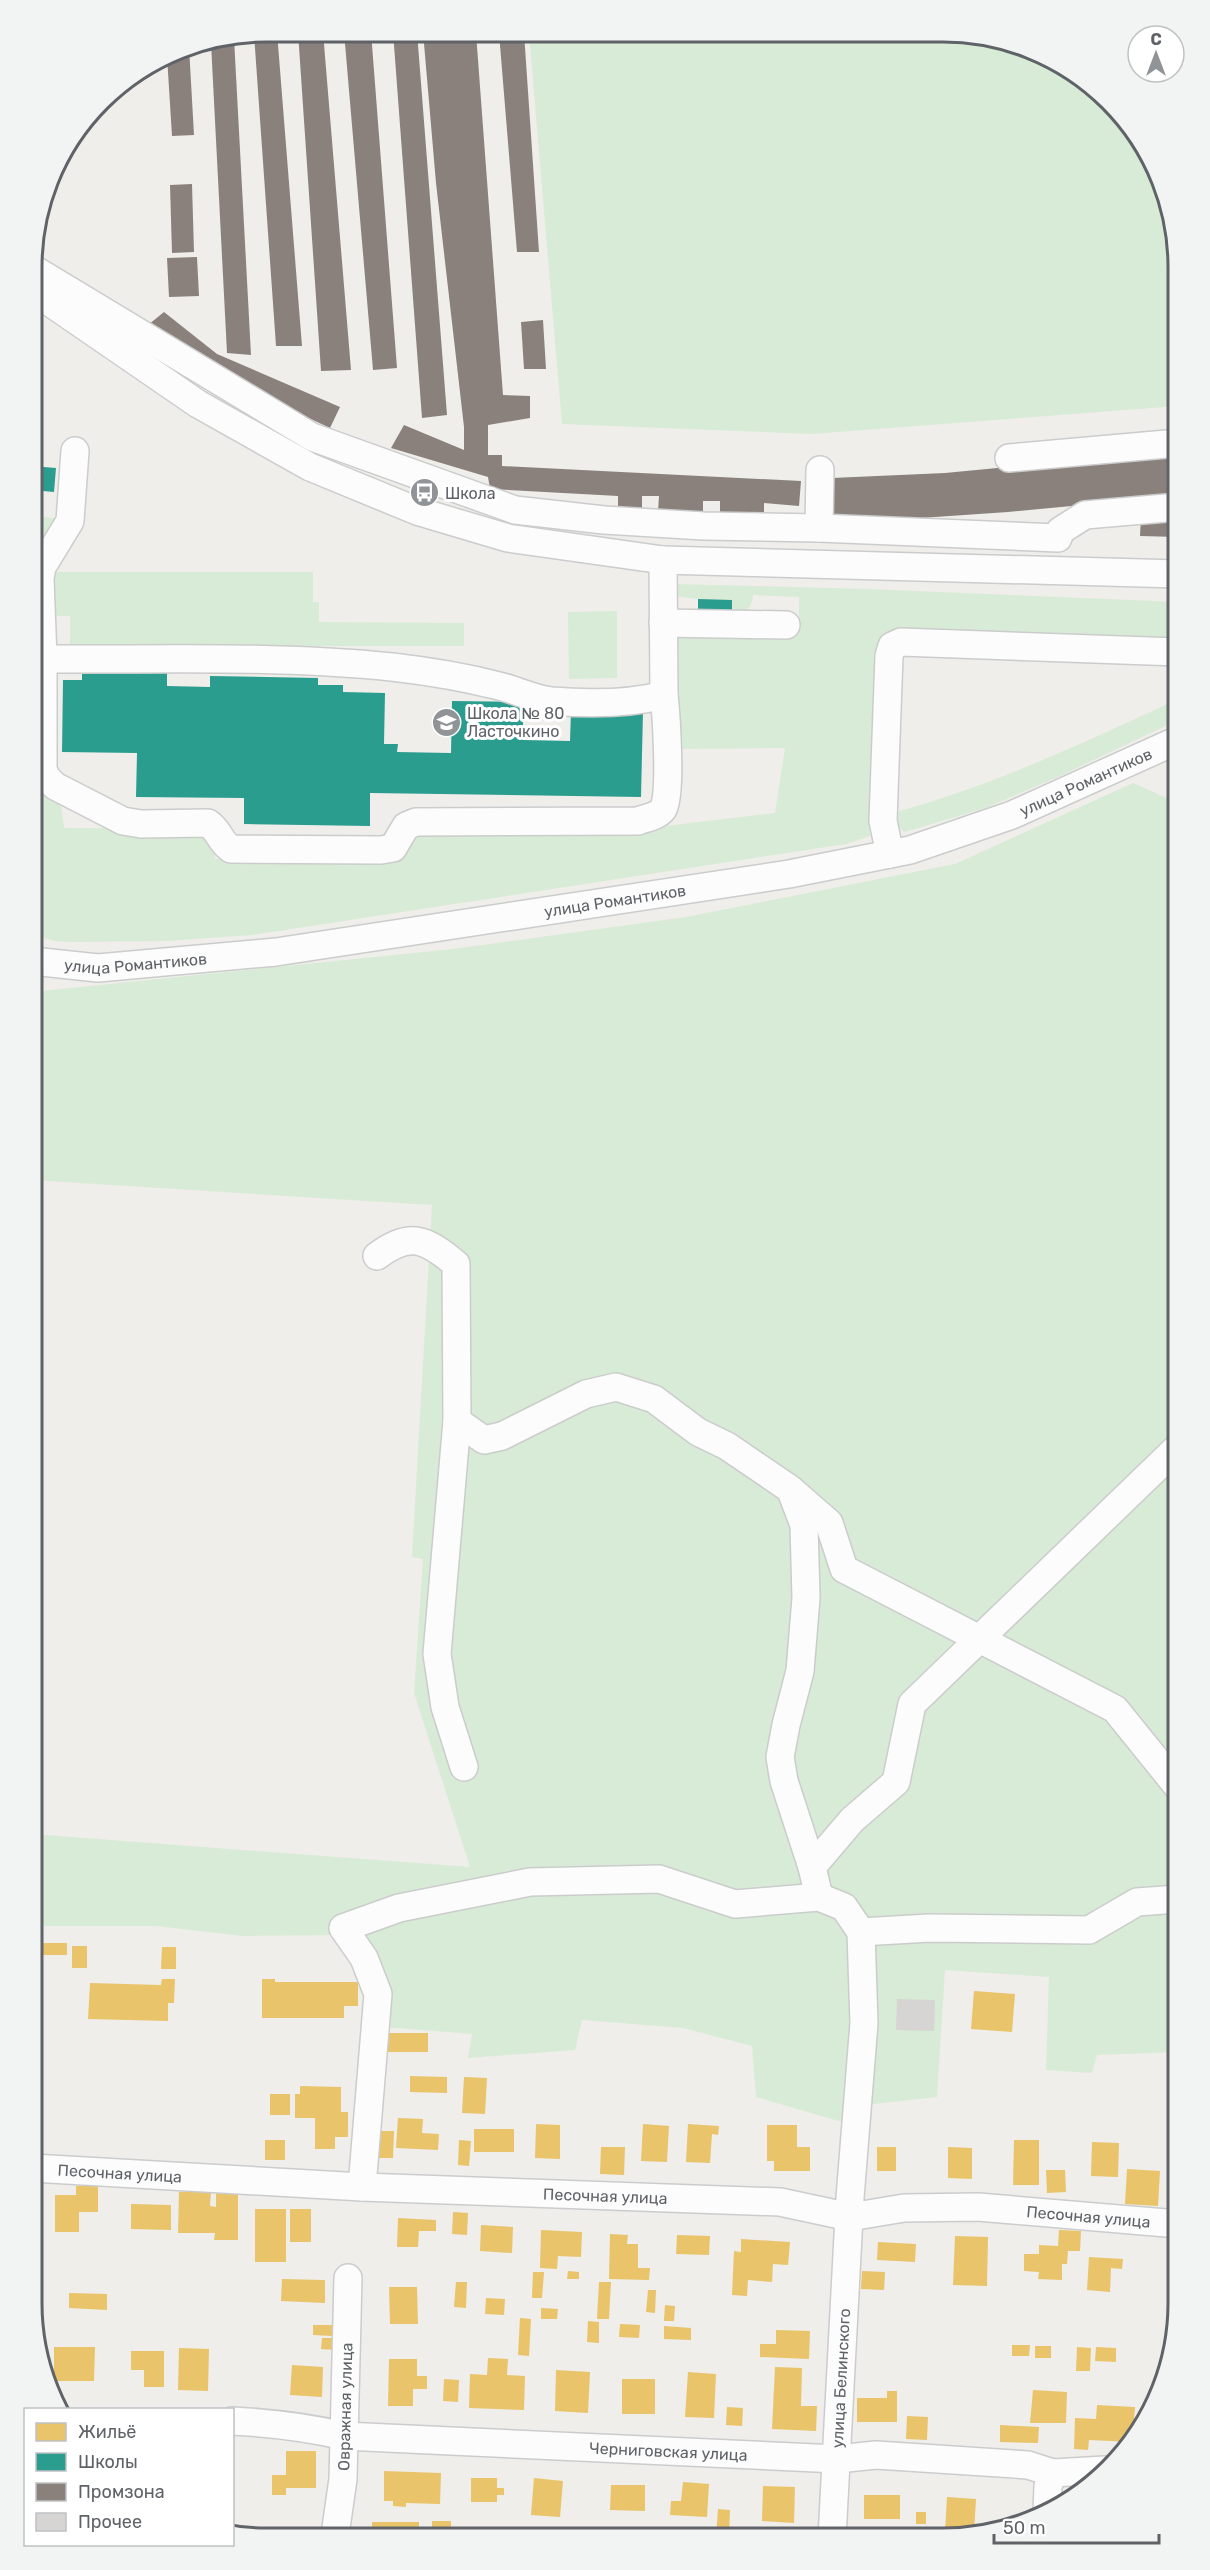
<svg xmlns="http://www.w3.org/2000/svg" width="1210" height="2570" font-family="Rubik,sans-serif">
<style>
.green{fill:#d8ebd6}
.homes{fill:#e9c46a}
.schools{fill:#2a9d8f}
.industry{fill:#8a817c}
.building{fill:#d6d5d3}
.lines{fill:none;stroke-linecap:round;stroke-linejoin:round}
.minor-casing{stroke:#cbcccc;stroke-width:30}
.minor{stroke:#fdfcfc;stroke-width:27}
.labels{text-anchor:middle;stroke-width:6;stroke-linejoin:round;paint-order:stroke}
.poi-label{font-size:16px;fill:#5f6368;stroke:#fff;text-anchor:start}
.street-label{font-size:16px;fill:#5f6368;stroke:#fff}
.rim{fill:none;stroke:#5f6368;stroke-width:3}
</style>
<rect width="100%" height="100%" fill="#efeeea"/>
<path class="green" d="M529,33L988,36L1047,56L1098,90L1147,149L1170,206L1178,267V406L811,434L562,424Z
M32,515L63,520L33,581L64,828L194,829L214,843L215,859L405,857L410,835L522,828L665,826L775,813L785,748L677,749L671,638L689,630L799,634V597L753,595C752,606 748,610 739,617L698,599L674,596L671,584L867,589L1178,602V641L878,647L870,836L846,844L252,935L166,941L74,942L54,941L32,934Z
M55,572H313V602H319V622L464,623V646H70V616H55Z
M617,611V678L569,679L568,612Z
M1178,699V720L1060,776L985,808L905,832L897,826L896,812C994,785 1086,742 1178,699Z
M1133,783L1178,803V2052L1097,2055L1092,2073L1046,2070L1049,1977L945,1970L937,2097L865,2105L849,2124L756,2097L752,2046L683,2028L582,2020L575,2050L468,2058L472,2034L384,2027L375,1985L337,1935L242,1936L156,1926H34L32,1948V1834L470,1867L414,1693L423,1559L412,1557L432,1205L32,1180V992L453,949L686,917L955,864Z"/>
<path class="homes" d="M43,1943H67V1955H43Z
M72,1946H87V1968H72Z
M162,1947H176V1969H161Z
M162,1979H175L174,2003H168V2021L88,2019L90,1983L161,1985Z
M262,1979H275V1982H358V2006H344V2018H262Z
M974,1991L1015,1994L1012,2032L971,2029Z
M386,2033H428V2052H386Z
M410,2076L447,2077V2093L410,2092Z
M464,2077L487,2078L485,2114L462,2113Z
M300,2086L341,2087V2112H348V2137H335V2149H315V2118H295V2094H300Z
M270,2094H290V2115H270Z
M398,2118L423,2119L422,2133L439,2134L438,2150L396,2148Z
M536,2124L560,2125V2159L535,2158Z
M643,2124L669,2126L667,2162L641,2161Z
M688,2124L719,2126L718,2135L712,2134L710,2163L686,2162Z
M767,2125H797V2147H810V2171H774V2161H767Z
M474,2129H514V2152H474Z
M379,2131H394L393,2158H379Z
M265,2140H285V2160H265Z
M459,2140L471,2141L469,2166L458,2165Z
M1014,2140H1039V2185H1013Z
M1092,2142L1119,2143L1118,2177L1091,2176Z
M601,2147H625L624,2175L600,2174Z
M877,2147H896V2171H877Z
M948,2147L972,2148V2179L948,2178Z
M1127,2169L1160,2171L1158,2206L1125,2204Z
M1046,2170H1065L1066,2192L1047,2193Z
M76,2186H98V2212H79V2232H55V2195H76Z
M179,2192H211L210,2206L216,2207V2192L238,2193V2240H214L215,2233H178Z
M32,2200H36V2233H32Z
M131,2204L171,2205V2230L131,2229Z
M255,2209H286V2262H255Z
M290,2209H311V2242H290Z
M453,2212L468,2213L467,2235L452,2234Z
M398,2218L436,2220V2231H419L418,2247H397Z
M481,2225L513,2227L512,2253L480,2251Z
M541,2230L582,2232L581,2257L558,2256L557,2269L540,2268Z
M1059,2230L1081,2231L1080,2251H1068L1067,2264H1062V2280L1038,2279L1039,2272L1024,2271V2254H1039V2245L1058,2246Z
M610,2234L628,2235L627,2244H638V2268H650L649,2280L609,2279Z
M677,2235L710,2236L709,2255L676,2254Z
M955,2236L988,2237L987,2286L953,2285Z
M741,2239L790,2242L788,2265L773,2264L772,2282L748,2280L747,2296L732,2295L734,2251L741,2252Z
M878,2242L916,2244L915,2262L877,2260Z
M1169,2243H1178V2267H1168Z
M1089,2257L1123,2259L1122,2269L1111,2268L1110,2292L1087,2290Z
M568,2271L579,2272V2279H567Z
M862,2271L885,2272L884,2290L861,2289Z
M533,2272H544L542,2298H532Z
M282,2279L325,2280V2303L281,2301Z
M456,2282H467L466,2308L454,2307Z
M599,2282H611L609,2319H597Z
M389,2287H417L418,2324H390Z
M648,2290H656L655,2313L646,2312Z
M69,2293L107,2294V2310L69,2308Z
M486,2298L505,2299L504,2315L485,2314Z
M665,2305L675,2306L674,2321H664Z
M541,2308L558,2309L557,2319H541Z
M520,2318L531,2319L529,2356L518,2355Z
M588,2321L599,2322V2343L587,2342Z
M620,2324L640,2325L639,2338L619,2337Z
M313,2325H333L332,2336L313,2335Z
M664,2326L691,2328V2340L664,2339Z
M776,2330L810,2331L809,2359L760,2357V2344H776Z
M322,2338H337L336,2350L321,2349Z
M1012,2345H1030L1029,2356H1012Z
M1035,2346H1051V2358H1035Z
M54,2347H95L94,2381H54Z
M1077,2347L1091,2348L1090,2371H1076Z
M1096,2347L1116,2348V2362L1095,2361Z
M179,2348L209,2349L208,2391L178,2390Z
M131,2351H164V2387H144V2370H131Z
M488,2358L508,2359L507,2375L525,2376L524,2410L469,2408L470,2374L487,2375Z
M389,2359H417V2376H427V2389H413V2406H388Z
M292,2365L323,2367L322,2397L290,2395Z
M775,2367L802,2368L801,2406H817L816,2431L772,2429Z
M556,2370L590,2372L588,2413L555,2411Z
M688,2372L716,2374L714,2418L685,2417Z
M444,2379L459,2380L458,2402L443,2401Z
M622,2379H655V2414H622Z
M1033,2390L1067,2392L1066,2423H1030Z
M887,2391H897V2422H857V2398H887Z
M1097,2405L1135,2407L1132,2442L1089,2440L1088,2450L1074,2449L1075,2418L1096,2419Z
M727,2407L743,2408L742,2426L726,2425Z
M907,2416L928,2417L927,2440L906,2439Z
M1000,2425L1039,2427L1038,2443L1000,2442Z
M286,2451H316V2488H286V2495H272V2475H286Z
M384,2471L441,2473L440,2504L406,2503V2507L393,2506V2501H384Z
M471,2478H497V2488H504V2495H497V2502H471Z
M534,2478L563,2481L560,2517L531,2515Z
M683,2482L709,2484L707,2517L670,2515L671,2501H681Z
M611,2485H645V2511L610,2510Z
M763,2486L795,2487L794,2523L762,2521Z
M864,2495H900V2519H864Z
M947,2497L976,2499L974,2533L945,2531Z
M718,2509L730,2510L729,2537H716Z
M916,2512H926V2524H916Z
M432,2521H451V2535H432Z
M372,2522H419V2535H372Z"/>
<path class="schools" d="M32,466L56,468L54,492L32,490Z
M698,599L732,600V617L698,616Z
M82,668L167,669V686L210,687V676L318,678V685H343V692L385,693L384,744H398L397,752L451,753L452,701L523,702V740L570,741L571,711L643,712L641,797L370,793V826L244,824V798L136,797L137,753L62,752L63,680H82Z"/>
<path class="industry" d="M267,32H277L302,346H276L254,34Z
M298,32H323L351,370L321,371Z
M344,32H371L397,368L373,370Z
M393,32H417L447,415L422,418Z
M423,32L476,33L503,395L530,396V418L488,425V455H502V466L801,481L799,506L764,503V521L720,517V501H703V517L658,512L659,496H642V512H618V496L490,489L488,477L391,448L404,425L464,450V427L436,183Z
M499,33H524L539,252H517Z
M234,38L251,355L227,353L211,43Z
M189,47L194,135L172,136L167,56L177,49Z
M192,184L194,252L172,253L170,185Z
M197,257L199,296L169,297L167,258Z
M164,312L217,354L340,407L330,428L209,371L148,325Z
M543,320L546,369H524L521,322Z
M1178,451V496L1008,512L833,524L832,478L945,473Z
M1141,516H1178V537L1140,536Z"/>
<path class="building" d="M897,1999L935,2000L934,2031L896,2030Z"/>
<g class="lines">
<defs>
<g id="minor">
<path d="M32,268L312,437L515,510L604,520L704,526L819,528L1058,538L1060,531L1085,515L1178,507"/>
<path d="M32,290L198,404L310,467L417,511L508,538L663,560L1178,574"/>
<path d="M75,451L70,521L42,567L40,578L43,659C158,660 277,655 392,667C427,671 464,677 499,686C516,690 534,699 551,701C587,704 629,704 664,695L663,560"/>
<path d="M1009,458L1178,443"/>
<path d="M819,528L820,470"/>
<path d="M663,623L786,625"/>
<path d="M43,659V769L46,777L55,786L123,821L141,824L208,823C219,830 220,842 231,849L381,850L393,848L406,826L416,822L638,821C646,818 658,816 663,809C672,797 666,713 664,695"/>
<path d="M890,854L883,821L889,656L892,646L901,642L1178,652"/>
<path id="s1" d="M32,961L98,968L276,952L789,874L910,850L1012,815L1178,740"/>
<path d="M377,1256C410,1231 426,1239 456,1264L457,1421L437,1654L445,1707L464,1767"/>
<path d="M457,1421L484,1440L502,1436L586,1394L616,1387L654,1399L698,1432L727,1446L790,1489L829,1523L844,1569L1115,1709L1178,1787"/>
<path d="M791,1491L804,1525L806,1598L800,1671L786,1725L780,1757L784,1781L812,1867"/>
<path d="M819,1897L812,1867L852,1820L896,1782L912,1704L1178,1447"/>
<path id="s2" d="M32,2168L362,2187L780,2202L850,2217L904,2208L978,2207L1178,2224"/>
<path d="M362,2187L378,1994L364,1958L343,1928L399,1908L530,1882L659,1879L735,1904L819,1897L844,1907L861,1932L929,1928L1089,1930L1137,1902L1178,1899"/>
<path id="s3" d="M232,2421C271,2423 307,2427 344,2436L837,2459L876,2455L1028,2465L1053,2473L1105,2470"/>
<path d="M1047,2511L1048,2486L1053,2473"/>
<path id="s4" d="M335,2535L343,2479L348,2278"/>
<path id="s5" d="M832,2538L850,2198L864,2023L861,1932"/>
</g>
</defs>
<use href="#minor" class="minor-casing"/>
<use href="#minor" class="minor"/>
</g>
<defs>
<symbol id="bus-disc" viewBox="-11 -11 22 22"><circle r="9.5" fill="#919496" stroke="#fff"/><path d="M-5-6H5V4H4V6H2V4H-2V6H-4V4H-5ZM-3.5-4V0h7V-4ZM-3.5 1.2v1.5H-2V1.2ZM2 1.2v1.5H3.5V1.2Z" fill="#fff"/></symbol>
<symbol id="school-disc" viewBox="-11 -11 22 22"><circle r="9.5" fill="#919496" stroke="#fff"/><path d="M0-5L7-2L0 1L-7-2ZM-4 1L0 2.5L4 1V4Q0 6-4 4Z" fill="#fff"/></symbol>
</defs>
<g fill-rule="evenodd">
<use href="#bus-disc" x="408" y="476" width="33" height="33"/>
<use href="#school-disc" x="430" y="706" width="33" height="33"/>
</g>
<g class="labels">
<g class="poi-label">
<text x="445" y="499">Школа</text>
<text x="467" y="719">Школа № 80<tspan x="467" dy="18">Ласточкино</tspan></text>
</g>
<g class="street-label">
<text dy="6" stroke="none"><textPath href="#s1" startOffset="1076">улица Романтиков</textPath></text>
<text dy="6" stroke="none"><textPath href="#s1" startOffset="588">улица Романтиков</textPath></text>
<text dy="6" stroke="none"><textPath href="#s1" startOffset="104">улица Романтиков</textPath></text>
<text dy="6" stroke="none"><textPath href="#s2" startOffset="88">Песочная улица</textPath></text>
<text dy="6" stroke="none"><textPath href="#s2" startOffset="574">Песочная улица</textPath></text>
<text dy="6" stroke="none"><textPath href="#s2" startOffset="1060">Песочная улица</textPath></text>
<text dy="6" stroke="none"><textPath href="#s5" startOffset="160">улица Белинского</textPath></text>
<text dy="6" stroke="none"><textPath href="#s4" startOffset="129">Овражная улица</textPath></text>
<text dy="6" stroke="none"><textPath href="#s3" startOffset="438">Черниговская улица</textPath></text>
</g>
</g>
<path d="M0 0H1210V2570H0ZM267 42H943A225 225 0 0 1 1168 267V2303A225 225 0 0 1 943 2528H267A225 225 0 0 1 42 2303V267A225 225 0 0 1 267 42Z" fill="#f2f3f3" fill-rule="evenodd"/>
<path class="rim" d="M267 42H943A225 225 0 0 1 1168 267V2303A225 225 0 0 1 943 2528H267A225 225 0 0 1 42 2303V267A225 225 0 0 1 267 42Z"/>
<rect x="24" y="2408" width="210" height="138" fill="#ffffff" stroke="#bfc1c3" stroke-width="1.5"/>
<rect x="36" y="2423" width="30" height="18" fill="#e9c46a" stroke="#bfc1c3" stroke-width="1.5"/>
<text x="78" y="2438" font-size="18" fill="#5f6368">Жильё</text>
<rect x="36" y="2453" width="30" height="18" fill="#2a9d8f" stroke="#bfc1c3" stroke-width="1.5"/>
<text x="78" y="2468" font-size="18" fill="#5f6368">Школы</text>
<rect x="36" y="2483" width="30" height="18" fill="#8a817c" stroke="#bfc1c3" stroke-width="1.5"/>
<text x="78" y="2498" font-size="18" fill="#5f6368">Промзона</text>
<rect x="36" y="2513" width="30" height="18" fill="#d6d5d3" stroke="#bfc1c3" stroke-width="1.5"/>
<text x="78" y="2528" font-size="18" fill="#5f6368">Прочее</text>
<g transform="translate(1156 54)"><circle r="28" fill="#ffffff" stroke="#bfc1c3" stroke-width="1.5"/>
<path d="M0-4.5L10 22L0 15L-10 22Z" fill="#919496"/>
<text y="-9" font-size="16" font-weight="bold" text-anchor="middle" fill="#5f6368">С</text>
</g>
<path d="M994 2534v9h165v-9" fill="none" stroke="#5f6368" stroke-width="3"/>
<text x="1003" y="2534" font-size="18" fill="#5f6368" stroke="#ffffff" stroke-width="4.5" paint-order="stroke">50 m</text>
</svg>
